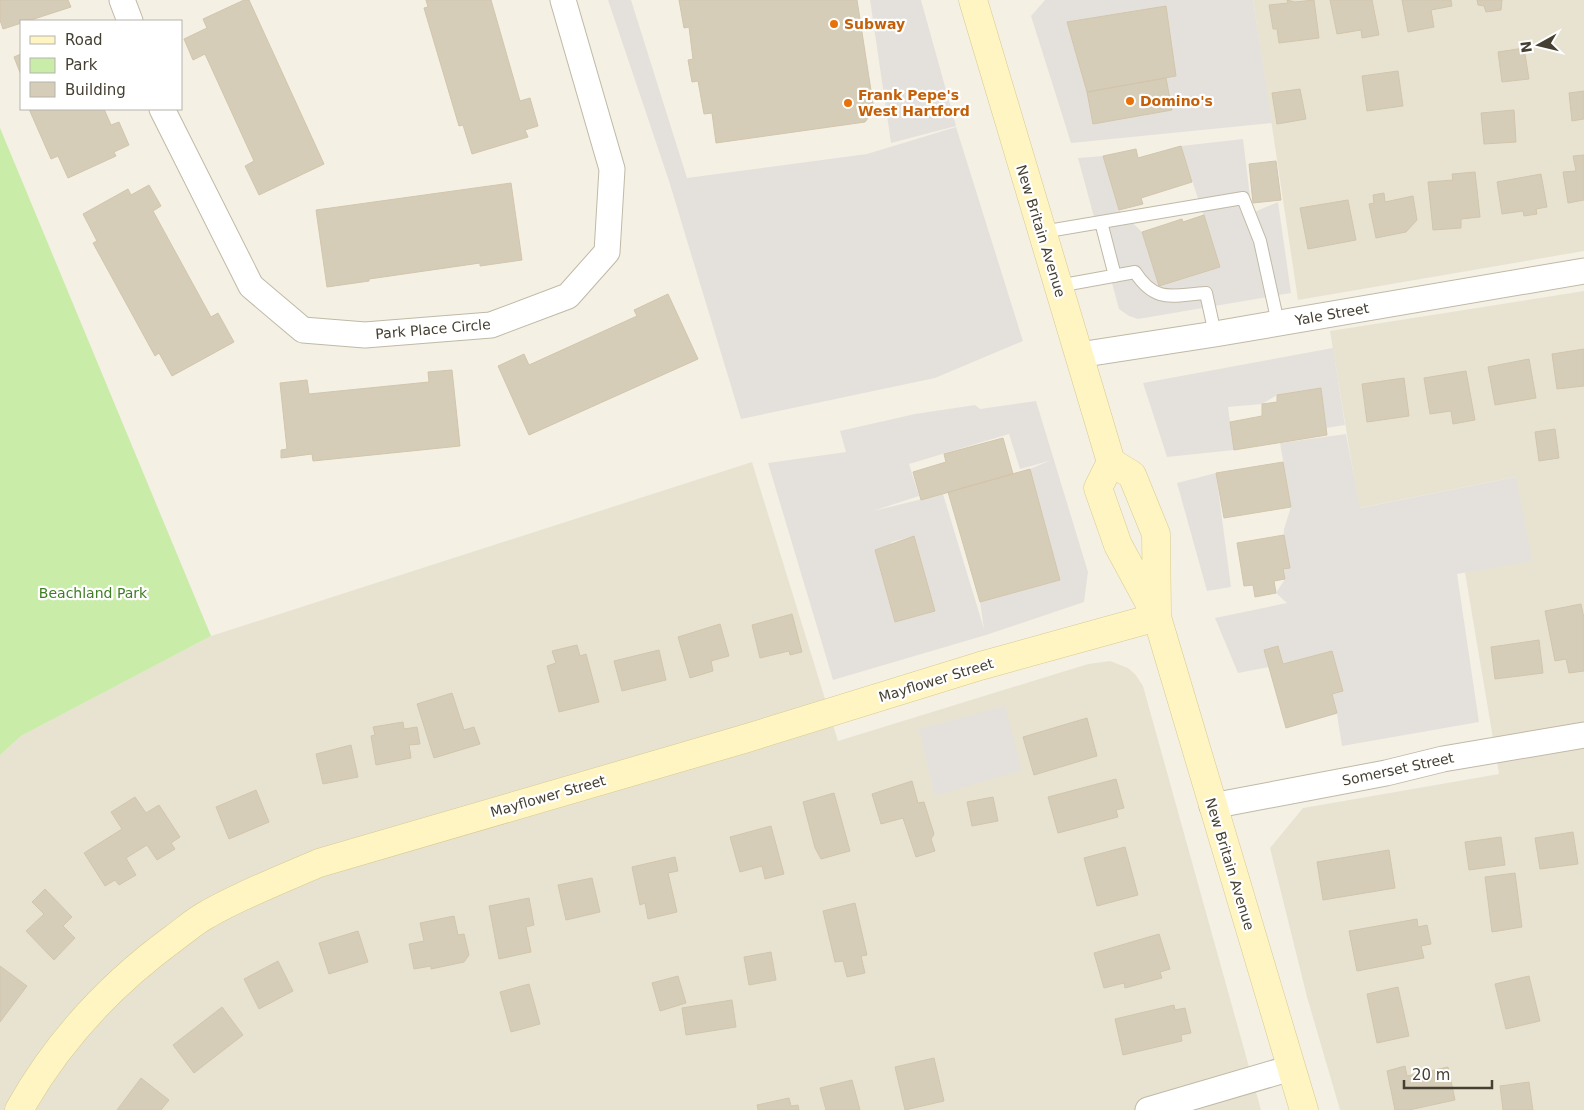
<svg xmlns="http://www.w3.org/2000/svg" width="1584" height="1110" font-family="'DejaVu Sans',sans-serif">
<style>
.residential{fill:#e8e3d1}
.green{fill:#c9eca9}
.parking{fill:#e4e1dd;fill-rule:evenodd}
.building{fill:#d6cdb8;stroke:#d2c5ab}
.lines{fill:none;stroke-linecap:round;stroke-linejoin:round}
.lane-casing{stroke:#c0b9a6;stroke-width:14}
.street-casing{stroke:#c0b9a6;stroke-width:27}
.secondary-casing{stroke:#d7ca8f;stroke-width:29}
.lane{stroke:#fff;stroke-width:12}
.street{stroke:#fff;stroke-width:25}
.secondary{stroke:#fff5c3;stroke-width:28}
.food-dot{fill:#e8710a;stroke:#fff;stroke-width:2}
.labels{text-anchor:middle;stroke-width:4.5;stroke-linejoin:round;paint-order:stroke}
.food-label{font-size:14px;font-weight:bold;fill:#c56008;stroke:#fff;text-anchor:start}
.street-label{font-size:14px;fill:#464033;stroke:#fff}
.park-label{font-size:14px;fill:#3e7d22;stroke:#fff}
</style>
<rect width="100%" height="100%" fill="#f4f0e4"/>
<path class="residential" d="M1253,0H1584V251L1298,300Z
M1584,291V1110H1340L1307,997L1270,848L1303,808L1499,774L1464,567L1516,477L1359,508L1330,331Z
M752,462L838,741L1088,664L1110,661L1128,668L1135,674L1143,686L1261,1110H0V755L21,736L211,636Z"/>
<path class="green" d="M0,128L211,636L21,736L0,755Z"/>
<path class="parking" d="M608,0H631L687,178L867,154L956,127L1023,341L935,378L741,419L669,181Z
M870,0H921L956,126L891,143Z
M1045,0H1253L1272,123L1071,143L1031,16ZM1166,6L1176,76L1087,91L1067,22Z
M1243,139L1252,213L1278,202L1291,293L1138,319L1129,316L1119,309L1078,158L1103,156L1119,210L1142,232L1159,286L1220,267L1181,146Z
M1333,348L1345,425L1326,428L1321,388L1277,395L1262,404L1228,407L1234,450L1167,457L1143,383Z
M1036,401L1088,572L1084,602L986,635L833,680L768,463L846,452L840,431L915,414L975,405L980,409ZM1009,434L1020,469L1049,461L1030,469L1060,580L980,602L984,629L943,494L873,511L919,496L909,464ZM914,536L935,611L895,622L875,550L889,546L892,542Z
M1346,434L1360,508L1516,477L1532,561L1457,574L1479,722L1342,746L1337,714L1286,728L1269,667L1238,673L1215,618L1287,603L1276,593L1285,579L1283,569L1284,529L1291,507L1280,443Z
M1216,473L1231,587L1207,591L1177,483Z
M1005,706L1022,770L935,796L919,729Z"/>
<path class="building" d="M0,0H68L71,7L3,29L0,20Z
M244,0H249L324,164L259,195L245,166L254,161L205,54L193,60L184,39L207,28L203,19Z
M426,0H491L520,101L530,98L538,126L525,130L528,137L472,154L463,125L459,126L424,8L428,7Z
M679,0H857L874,110L865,122L716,143L712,113L704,114L698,81L692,82L688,60L693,59L689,27L684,28Z
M1287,0L1295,2L1314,0L1319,38L1279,43L1277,29H1273L1269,5L1288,3Z
M1330,0H1372L1379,35L1362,38L1361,30L1337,34Z
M1402,0H1451L1452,6L1431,10L1434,27L1408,32Z
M1477,0H1502L1501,10L1486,12L1484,6L1478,5Z
M1166,6L1176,76L1087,92L1067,22Z
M1524,48L1529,79L1502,82L1498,52Z
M21,54V75L14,57Z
M1398,71L1403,106L1367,111L1362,76Z
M1166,78L1172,110L1093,124L1087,92Z
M1300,89L1306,119L1277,124L1272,93Z
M1584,91V119L1572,121L1569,93Z
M29,109H104L111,125L119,122L129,145L114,152L116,156L68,178L58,156L51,159Z
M1514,110L1516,142L1484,144L1481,113Z
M1181,146L1192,182L1141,198L1143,204L1119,210L1103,156L1136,149L1138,158Z
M1584,155V200L1568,203L1563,172L1576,171L1573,156Z
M1276,161L1281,200L1253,203L1249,164Z
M1475,172L1480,217L1461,219V228L1433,230L1428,182L1453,180L1452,174Z
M1541,174L1547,207L1536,209L1537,214L1524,216L1523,211L1502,214L1497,182Z
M511,183L522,260L480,266V263L369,279V281L327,287L316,210Z
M149,185L161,206L153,211L211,317L218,313L234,342L172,376L159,353L155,356L93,243L97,241L83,214L128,189L131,195Z
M1384,193L1385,202L1413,196L1417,220L1406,232L1376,238L1369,204L1374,203L1373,195Z
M1348,200L1356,240L1308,249L1300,208Z
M1204,215L1220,267L1159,286L1142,232L1182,219L1183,222Z
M668,294L698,359L529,435L498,366L524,354L529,365L637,316L634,310Z
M1584,349V386L1557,389L1552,354Z
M1529,359L1536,398L1495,405L1488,367Z
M452,370L460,446L313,461L312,454L281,458V450L287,449L280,383L307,380L309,394L429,382L428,372Z
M1466,371L1475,420L1453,424L1451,411L1430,414L1424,378Z
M1404,378L1409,416L1367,422L1362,384Z
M1321,388L1327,435L1234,450L1230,422L1262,416V404L1277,402V395Z
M1555,429L1559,458L1539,461L1535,432Z
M1003,438L1013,474L921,500L913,472L946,462L944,454Z
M1283,462L1291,507L1224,518L1216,473Z
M1030,469L1060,580L980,602L948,492Z
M1284,535L1290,568L1283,569L1285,579L1274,581L1276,593L1255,597L1253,585L1244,586L1237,543Z
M914,536L935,611L895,622L875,550Z
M1581,604L1584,618V671L1569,673L1566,659L1555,661L1545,611Z
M792,614L802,652L790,655L789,651L760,658L752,625Z
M720,624L729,656L711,661L713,671L690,678L678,637Z
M1539,640L1543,673L1495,679L1491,647Z
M577,645L580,656L586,654L599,702L559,712L547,666L556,663L552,651Z
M1278,646L1283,664L1332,651L1343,691L1332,694L1337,713L1286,728L1264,650Z
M659,650L666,680L622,691L614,661Z
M452,693L464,730L474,727L480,744L434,758L417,704Z
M1087,718L1097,756L1034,775L1023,737Z
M403,722L404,729L417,727L420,744L409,745L411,758L376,765L371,736L375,735L373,727Z
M351,745L358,777L323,784L316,754Z
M1116,779L1124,808L1116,810L1118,817L1058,833L1048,797Z
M912,781L918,803L924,802L934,834L931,839L935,851L916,857L903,818L881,824L872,794Z
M256,790L269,822L229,839L216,807Z
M834,793L850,851L821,859L815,848L803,802Z
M135,797L146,813L159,805L180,837L171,843L175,849L157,860L147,845L126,858L136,875L119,885L115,880L105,886L84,853L122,829L111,812Z
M993,797L998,821L972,826L967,802Z
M771,826L784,874L765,879L762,866L740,872L730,837Z
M1573,832L1578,864L1540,869L1535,838Z
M1501,837L1505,865L1469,870L1465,842Z
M1125,847L1138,895L1097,906L1084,858Z
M1389,850L1395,888L1323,900L1317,862Z
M675,857L678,871L668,873L677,912L648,919L645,903L640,905L632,867Z
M1515,873L1522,927L1492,932L1485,877Z
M592,878L600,912L566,920L558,885Z
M45,889L72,917L63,926L75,938L54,960L26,931L44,914L32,902Z
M529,898L534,925L526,927L531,952L499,959L489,906Z
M855,903L867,955L861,956L865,973L847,977L843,961L835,962L823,911Z
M454,916L458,935L464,934L469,955L464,962L431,969V966L414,969L409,944L424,941L420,923Z
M1417,919L1418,927L1427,925L1431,944L1421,946L1424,958L1357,971L1349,931Z
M358,931L368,962L329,974L319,943Z
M1159,934L1170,969L1160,972L1162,978L1125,988L1124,983L1104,988L1094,953Z
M771,952L776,980L749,985L744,957Z
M278,961L293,991L259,1009L244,979Z
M0,966L27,986L0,1022Z
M678,976L686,1003L660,1011L652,983Z
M1529,976L1540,1021L1506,1029L1495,984Z
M529,984L540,1024L511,1032L500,992Z
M1398,987L1409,1036L1377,1043L1367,994Z
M732,1000L736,1027L686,1035L682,1008Z
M1174,1005L1175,1010L1185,1008L1191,1033L1181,1035L1182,1041L1123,1055L1115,1019Z
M222,1007L243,1035L194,1073L173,1045Z
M934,1058L944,1101L905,1110L895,1067Z
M1405,1066L1407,1076L1448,1067L1455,1100L1409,1110H1395L1387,1071Z
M141,1078L169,1100L161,1110H117Z
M852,1080L860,1110H826L820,1088Z
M1529,1082L1533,1110H1503L1500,1086Z
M789,1098L791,1106L798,1105L799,1110H758L757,1105Z"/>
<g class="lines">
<defs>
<path id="lane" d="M1101,222L1115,276
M1042,232L1243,198L1260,241L1278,323
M1058,286L1135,272C1156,304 1172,295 1206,293L1215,334"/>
<path id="street" d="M122,0L130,21
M162,109L251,286L303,330L365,335L491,325L568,296L607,252L612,169L563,0
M1079,355L1215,334L1584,271
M1212,806L1386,773L1443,759L1584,735
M1148,1110L1291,1068"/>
<path id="secondary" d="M973,0L1111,462L1098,488L1118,545L1157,617L1304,1110
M1111,462L1132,475L1156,534L1157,613
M19,1110C57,1042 111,984 174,938C185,930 196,920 208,914C243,894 282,879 319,863L744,739L980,666L1157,617"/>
</defs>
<use href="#lane" class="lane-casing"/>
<use href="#street" class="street-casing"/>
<use href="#secondary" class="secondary-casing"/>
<use href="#lane" class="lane"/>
<use href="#street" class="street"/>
<use href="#secondary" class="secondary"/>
</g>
<g class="food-dot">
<circle cx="834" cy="24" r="5"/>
<circle cx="1130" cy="101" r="5"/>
<circle cx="848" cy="103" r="5"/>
</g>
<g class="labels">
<g class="food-label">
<text x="844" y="29">Subway</text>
<text x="858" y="100">Frank Pepe's<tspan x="858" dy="16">West Hartford</tspan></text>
<text x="1140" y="106">Domino's</text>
</g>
<g class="street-label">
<text transform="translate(1041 231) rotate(73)" y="5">New Britain Avenue</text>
<text transform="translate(1332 314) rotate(-10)" y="5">Yale Street</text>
<text transform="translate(433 329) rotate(-5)" y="5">Park Place Circle</text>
<text transform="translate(936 680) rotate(-17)" y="5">Mayflower Street</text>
<text transform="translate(1398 769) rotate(-12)" y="5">Somerset Street</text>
<text transform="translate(548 796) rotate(-16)" y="5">Mayflower Street</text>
<text transform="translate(1230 864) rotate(73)" y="5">New Britain Avenue</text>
</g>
<g class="park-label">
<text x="93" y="598">Beachland Park</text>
</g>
</g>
<rect x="20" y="20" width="162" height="90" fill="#ffffff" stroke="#b5b3ad"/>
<rect x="30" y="36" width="25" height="8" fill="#fff5c3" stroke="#b5b3ad"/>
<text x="65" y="45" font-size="15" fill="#464033">Road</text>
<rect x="30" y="58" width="25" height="15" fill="#c9eca9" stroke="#b5b3ad"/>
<text x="65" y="70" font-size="15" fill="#464033">Park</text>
<rect x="30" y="82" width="25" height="15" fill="#d6cdb8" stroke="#b5b3ad"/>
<text x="65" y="95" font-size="15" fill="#464033">Building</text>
<g transform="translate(1539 45) rotate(262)" stroke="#ffffff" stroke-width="4" paint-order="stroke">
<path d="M0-4L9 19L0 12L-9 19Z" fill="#464033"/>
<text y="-8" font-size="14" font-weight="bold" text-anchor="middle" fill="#464033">N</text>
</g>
<path d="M1404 1080v8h88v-8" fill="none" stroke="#464033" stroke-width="2.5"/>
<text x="1412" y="1080" font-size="15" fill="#464033" stroke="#ffffff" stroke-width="4" paint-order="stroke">20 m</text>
</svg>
